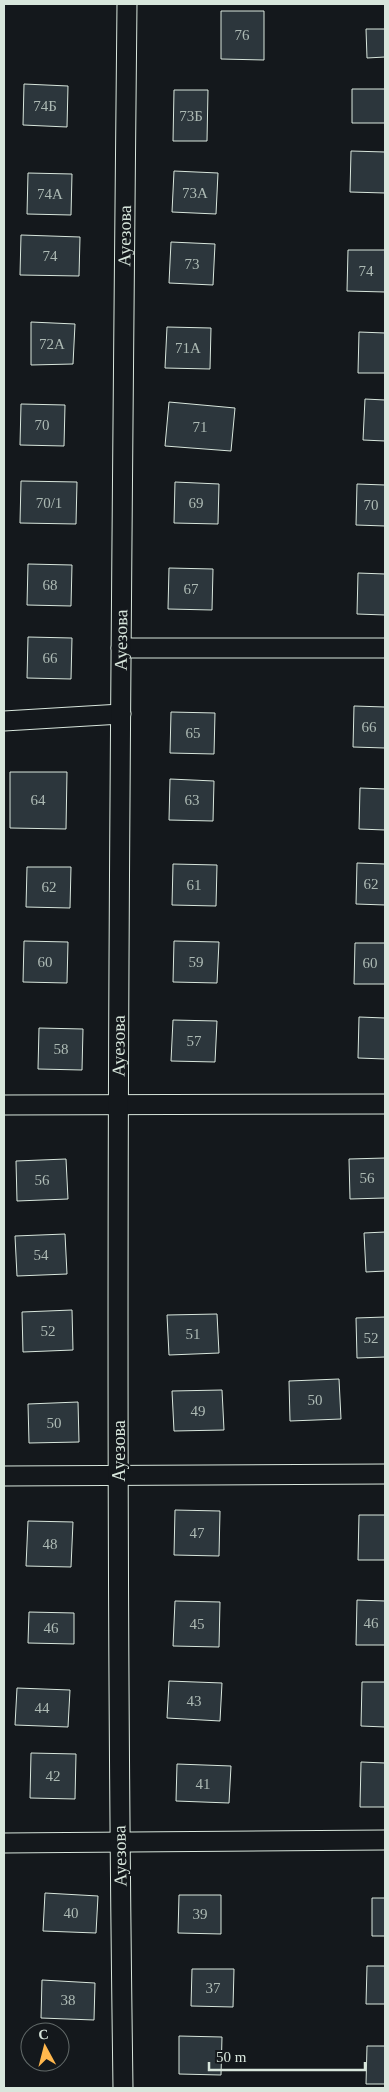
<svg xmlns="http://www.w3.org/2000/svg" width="389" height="2092" font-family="'Times New Roman',serif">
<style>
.building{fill:#2c363c;stroke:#d8e6dc}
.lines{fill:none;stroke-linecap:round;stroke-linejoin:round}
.street-casing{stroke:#d8e6dc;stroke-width:21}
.street{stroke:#14181c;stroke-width:19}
.labels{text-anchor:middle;stroke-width:4;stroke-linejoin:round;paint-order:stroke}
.number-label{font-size:15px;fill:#adbab4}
.street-label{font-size:18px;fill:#d8e6dc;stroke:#14181c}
</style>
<rect width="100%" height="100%" fill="#14181c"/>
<path class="building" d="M221,11H264V60L221,59Z
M366,29H385V57L367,58Z
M24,84L68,86L67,127L23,125Z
M352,89H385V123H352Z
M174,90H208L207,141H173Z
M351,151L385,152V193L350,192Z
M174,171L218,173L216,214L172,212Z
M28,173L72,174L71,215L27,214Z
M21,235L80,237L79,276L20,275Z
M171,242L215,244L213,285L169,283Z
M348,250H385V292L347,291Z
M31,322L75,324L73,364L31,365Z
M167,327L211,328L210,369L165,368Z
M359,332L385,333V373H358Z
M365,399L385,400V441L363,440Z
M169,402L235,408L231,451L165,446Z
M21,404L65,405L64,446L20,445Z
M21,481L77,482L76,524L20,523Z
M175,482L219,484L218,524L174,523Z
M357,484L385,485V526L356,525Z
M28,564L72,565L71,606L27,605Z
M169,568L213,569L212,610L168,609Z
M358,573L385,574V615L357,614Z
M28,637L72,638L71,679L27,678Z
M354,706L385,707V748L353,747Z
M171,712L215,713L214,754L170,753Z
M10,772H67L66,829L10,828Z
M170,779L214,781L213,821L169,820Z
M360,788L385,789V830L359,829Z
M357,863L385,864V905L356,904Z
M173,864L217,865L216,906L172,905Z
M27,867H71L70,908L26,907Z
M24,941L68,942L67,983L23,982Z
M174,941L219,942L217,983L173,982Z
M355,943H385V984H354Z
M359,1017L385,1018V1059L358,1058Z
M173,1020L217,1021L215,1062L171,1061Z
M39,1028L83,1029L82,1070L38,1069Z
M385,1158V1198L350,1199L349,1159Z
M66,1159L68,1199L17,1201L16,1161Z
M385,1232V1271L366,1272L364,1233Z
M65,1234L67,1274L17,1276L15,1236Z
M72,1310L73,1350L23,1352L22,1312Z
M217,1314L219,1353L169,1355L167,1315Z
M385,1317V1357L357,1358L356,1318Z
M339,1379L341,1419L290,1421L289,1381Z
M222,1390L224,1430L174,1431L172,1391Z
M78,1402L79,1442L29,1443L28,1404Z
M175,1510L220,1511L219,1556L174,1555Z
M359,1515H385V1560H358Z
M28,1521L73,1522L71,1567L26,1566Z
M357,1600L385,1601V1645H356Z
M175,1601L220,1602L219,1647L173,1646Z
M29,1612L74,1613V1644L28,1643Z
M169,1681L222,1683L220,1721L167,1718Z
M362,1682H385V1727L361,1726Z
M17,1688L70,1690L68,1727L15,1725Z
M31,1753L76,1754L75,1799L30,1798Z
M361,1762L385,1763V1807H360Z
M177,1764L231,1766L229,1803L176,1801Z
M45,1893L98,1896L96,1933L43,1931Z
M179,1895H221V1934L178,1933Z
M372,1898H385V1936H372Z
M367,1966H385V2004H366Z
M192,1969H234L233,2007L191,2006Z
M42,1980L95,1983L94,2020L41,2018Z
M179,2036L222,2037L221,2075L179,2074Z
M367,2046H385V2084H366Z"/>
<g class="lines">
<defs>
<g id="street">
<path d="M121,648H385"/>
<path d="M4,721L121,714"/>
<path d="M4,1105L385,1104"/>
<path d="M4,1476L385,1474"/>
<path d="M4,1843L385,1840"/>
<path id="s1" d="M123,2088C113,1394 120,698 127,4"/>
</g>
</defs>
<use href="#street" class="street-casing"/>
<use href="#street" class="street"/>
</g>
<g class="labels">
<g class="number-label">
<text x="242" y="40">76</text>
<text x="45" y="111">74Б</text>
<text x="191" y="121">73Б</text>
<text x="195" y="198">73А</text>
<text x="50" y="199">74А</text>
<text x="50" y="261">74</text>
<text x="192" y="269">73</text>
<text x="366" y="276">74</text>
<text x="52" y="349">72А</text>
<text x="188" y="353">71А</text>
<text x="42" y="430">70</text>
<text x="200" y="432">71</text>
<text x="49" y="508">70/1</text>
<text x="196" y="508">69</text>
<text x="371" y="510">70</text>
<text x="50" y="590">68</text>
<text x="191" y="594">67</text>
<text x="50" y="663">66</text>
<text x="369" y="732">66</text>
<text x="193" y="738">65</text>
<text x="38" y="805">64</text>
<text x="192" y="805">63</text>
<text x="371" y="889">62</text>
<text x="194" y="890">61</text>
<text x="49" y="892">62</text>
<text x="45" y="967">60</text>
<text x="196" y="967">59</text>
<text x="370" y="968">60</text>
<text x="194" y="1046">57</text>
<text x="61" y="1054">58</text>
<text x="367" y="1183">56</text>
<text x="42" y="1185">56</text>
<text x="41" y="1260">54</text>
<text x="48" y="1336">52</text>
<text x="193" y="1339">51</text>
<text x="371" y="1343">52</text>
<text x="315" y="1405">50</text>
<text x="198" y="1416">49</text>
<text x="54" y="1428">50</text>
<text x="197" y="1538">47</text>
<text x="50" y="1549">48</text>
<text x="371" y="1628">46</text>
<text x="197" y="1629">45</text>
<text x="51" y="1633">46</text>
<text x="194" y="1706">43</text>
<text x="42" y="1713">44</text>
<text x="53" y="1781">42</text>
<text x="203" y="1789">41</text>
<text x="71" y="1918">40</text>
<text x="200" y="1919">39</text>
<text x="213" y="1993">37</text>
<text x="68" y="2005">38</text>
</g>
<g class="street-label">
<text dy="6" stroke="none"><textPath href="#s1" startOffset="1852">Ауезова</textPath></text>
<text dy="6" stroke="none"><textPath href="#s1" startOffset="1448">Ауезова</textPath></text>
<text dy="6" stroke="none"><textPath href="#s1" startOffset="1042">Ауезова</textPath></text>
<text transform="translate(119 1451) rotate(-90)" y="6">Ауезова</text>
<text transform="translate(120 1856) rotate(-91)" y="6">Ауезова</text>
</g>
</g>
<rect width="389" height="2092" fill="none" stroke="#d8e6dc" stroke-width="10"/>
<g transform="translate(45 2047) rotate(353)"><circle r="24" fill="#14181c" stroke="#626a69"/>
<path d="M0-4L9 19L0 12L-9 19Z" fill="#ffb74d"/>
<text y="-8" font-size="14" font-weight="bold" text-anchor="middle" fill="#d8e6dc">С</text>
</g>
<path d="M209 2062v8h156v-8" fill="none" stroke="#d8e6dc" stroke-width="2.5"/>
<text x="216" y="2062" font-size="15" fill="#d8e6dc" stroke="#14181c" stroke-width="4" paint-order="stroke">50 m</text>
</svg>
